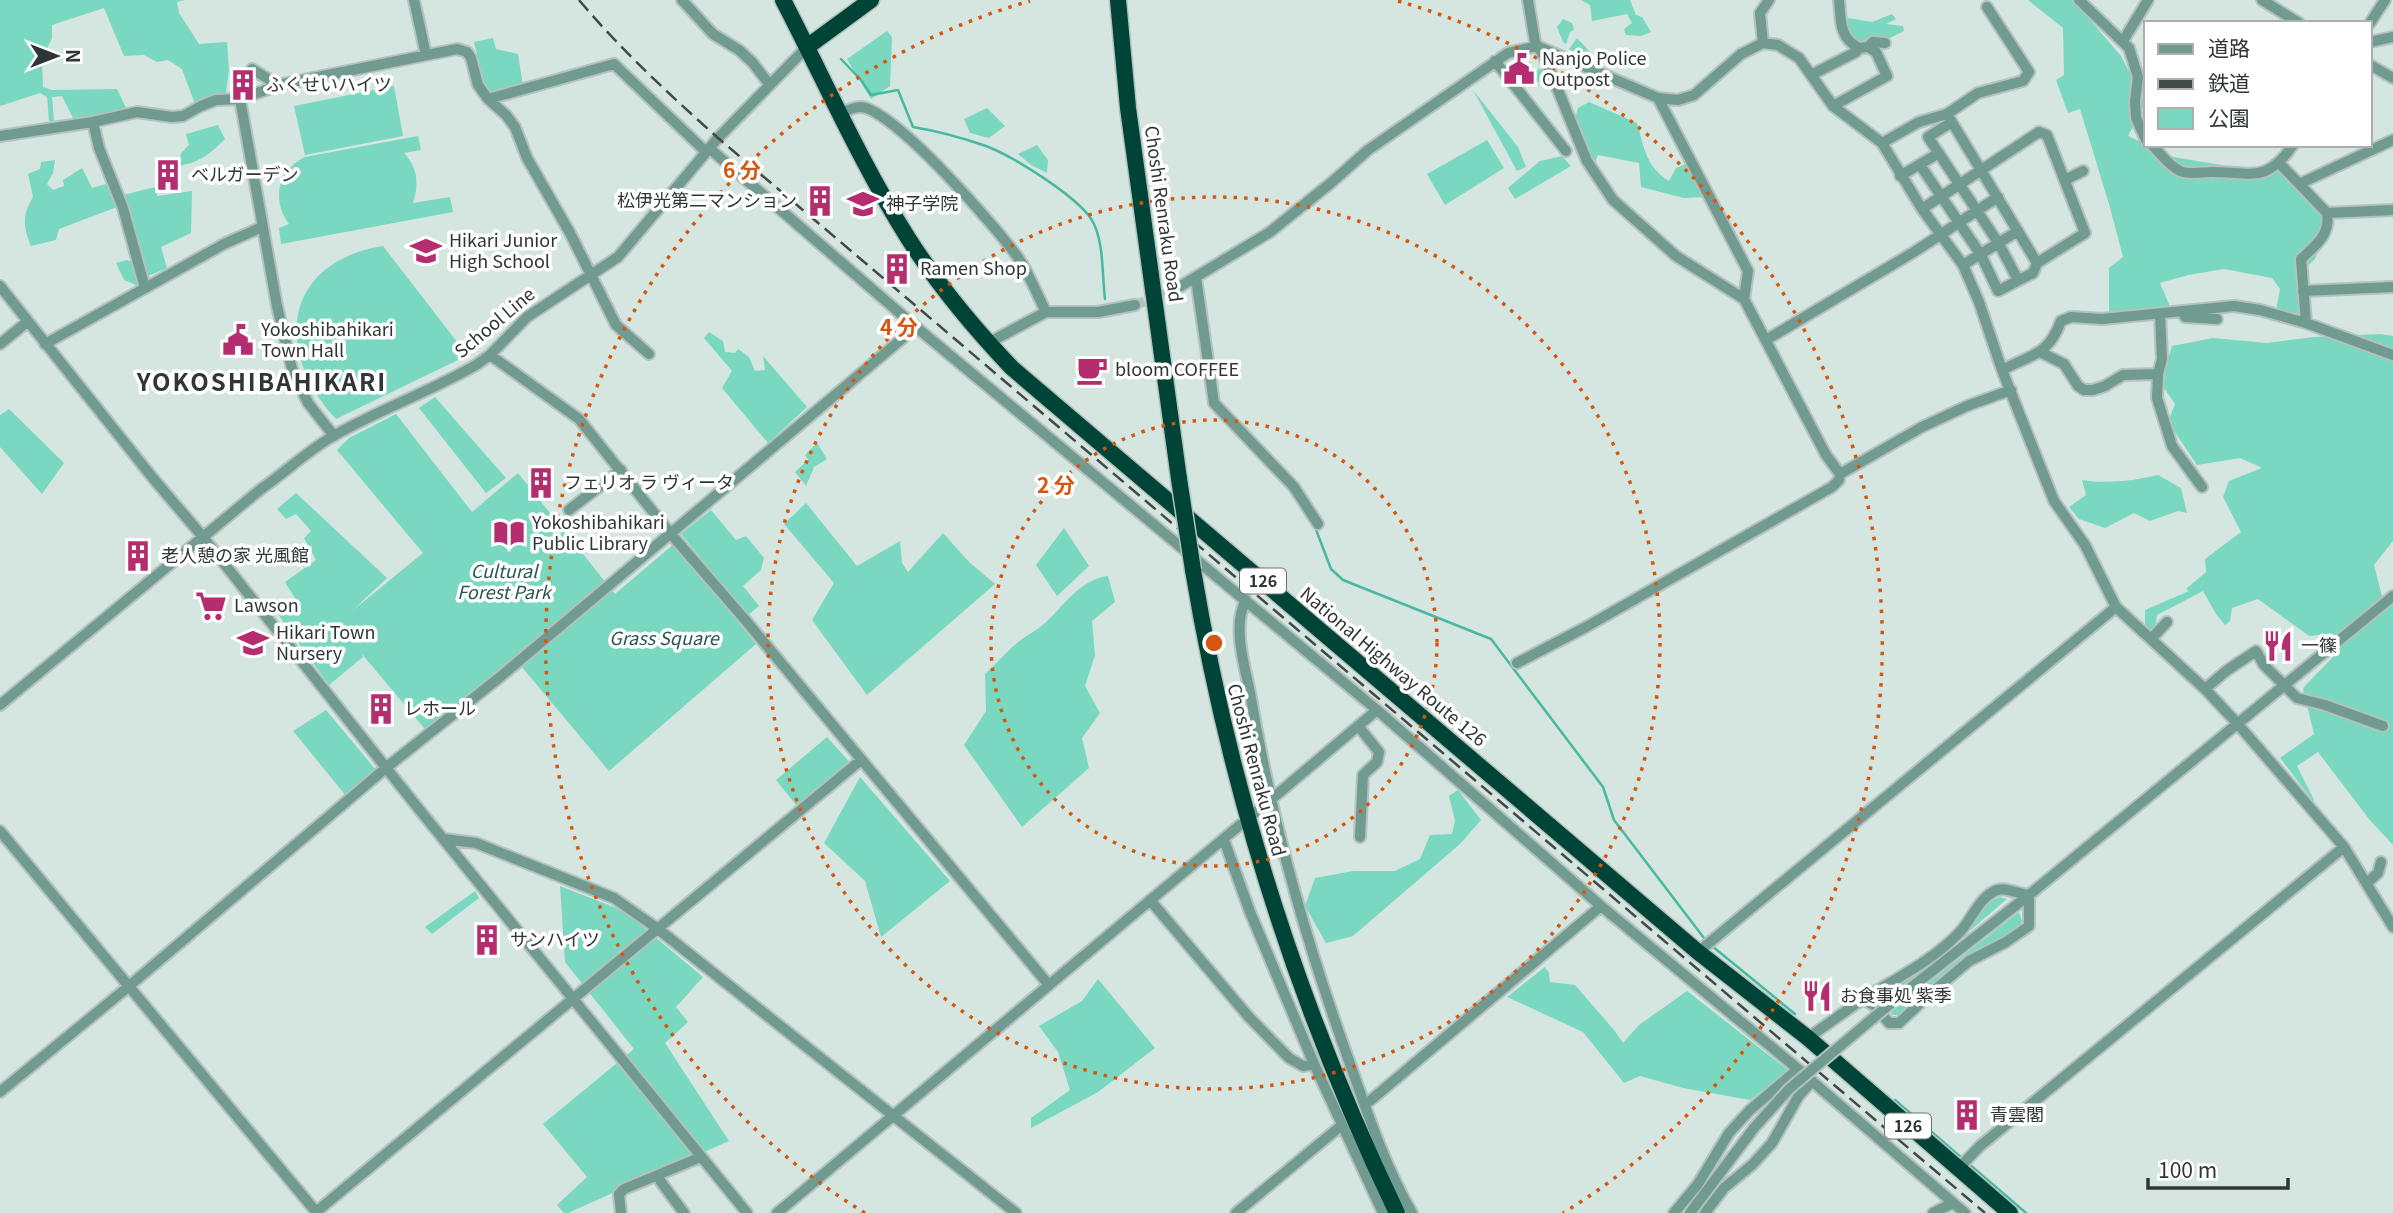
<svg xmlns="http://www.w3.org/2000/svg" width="2393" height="1213" font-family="Georgia,'Noto Sans JP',serif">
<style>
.green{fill:#7ad8c1}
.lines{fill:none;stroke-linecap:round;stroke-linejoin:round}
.stream{stroke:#48b9a0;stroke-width:2.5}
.minor-tunnel{stroke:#b4c2be;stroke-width:10;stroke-dasharray:10 5;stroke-linecap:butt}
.minor-casing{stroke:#b4c2be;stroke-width:14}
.highway-casing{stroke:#b4c2be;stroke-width:19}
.minor{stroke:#719b90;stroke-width:10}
.highway{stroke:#004438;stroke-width:16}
.rail{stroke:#424947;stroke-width:2.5;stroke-dasharray:14 7;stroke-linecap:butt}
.minor-bridge-casing{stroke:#b4c2be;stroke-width:14;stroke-linecap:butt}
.highway-bridge-casing{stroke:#b4c2be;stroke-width:19;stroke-linecap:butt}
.minor-bridge{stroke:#719b90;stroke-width:10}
.highway-bridge{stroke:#004438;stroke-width:16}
.ring{fill:none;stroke:#d65610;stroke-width:3.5;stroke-dasharray:3.5 7}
.labels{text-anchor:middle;stroke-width:7;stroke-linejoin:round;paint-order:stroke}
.shield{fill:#fff;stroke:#6e7272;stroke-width:2}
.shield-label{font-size:16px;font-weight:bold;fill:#303635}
.poi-label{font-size:18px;fill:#303635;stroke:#fff;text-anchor:start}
.street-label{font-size:18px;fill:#303635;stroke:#fff}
.park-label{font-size:18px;font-style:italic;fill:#28584d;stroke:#fff}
.district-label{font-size:24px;font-weight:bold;letter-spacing:2px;fill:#303635;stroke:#fff}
.centre{fill:#d65610;stroke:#fff;stroke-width:3.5}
.ring-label{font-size:21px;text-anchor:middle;font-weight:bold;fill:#d65610;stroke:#fff;stroke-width:7;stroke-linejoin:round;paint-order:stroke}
</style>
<rect width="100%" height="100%" fill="#d5e5e0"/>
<path class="green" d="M0,0H185L177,2L179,13L199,44L227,42L229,70L226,93L195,104L182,69L168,60L157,62L144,55L124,56L104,8L52,25V38L42,59L43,87L52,90L117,89L126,108L92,117L73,118L62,96L52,97L54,121H49L47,97L40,93L0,106Z
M1581,0H1630L1636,15L1642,17L1651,32L1641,36L1626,35L1624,29L1632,23L1627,14L1592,21L1590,5Z
M2028,0H2073L2121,56L2145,103L2128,136L2173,157L2253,170L2279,168L2307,186L2324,218L2321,245L2315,259L2299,274L2304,320L2276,310L2280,289L2272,278L2224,269L2188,275L2160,283L2169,304L2167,319L2132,322L2109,316V268L2123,257L2109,204L2080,109L2068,113L2056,80L2064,75L2063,28Z
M1892,14L1896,19L1886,24L1903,26L1904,31L1890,38H1874L1870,42L1854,41L1847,30L1848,18L1872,22Z
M1563,19L1572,23L1574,30L1570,32L1566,44L1563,42L1557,27Z
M887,31L892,37L890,86L871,99L847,59Z
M493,38L496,49L518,54L523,86L494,96L484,82L474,42Z
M1577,38L1589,51L1590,59L1569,49Z
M1548,68L1551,78L1542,84L1537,81L1527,87L1522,86C1525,72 1535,69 1548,68Z
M394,86L403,136L305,155L294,106Z
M1473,90L1518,147L1526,167L1517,171Z
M1589,102L1637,123C1644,147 1646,167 1669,181L1676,168L1688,163L1706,197L1684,198L1641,187L1639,163L1598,155L1595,162L1574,121L1578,108Z
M987,108L1005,126L989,138L970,133L964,119Z
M218,125L225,139C210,154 199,163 178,166L181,153L189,145L186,134Z
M418,136L421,150L404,153C418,168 419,184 413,203L450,197L453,212L281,244L279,228L289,224C271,200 278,170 305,157Z
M1487,140L1504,168L1445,205L1427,174Z
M1037,145L1048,160L1047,173L1031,165L1018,154Z
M1562,156L1571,166L1515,199L1508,188L1540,161Z
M55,160L53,173L47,184L53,190L64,186L63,180L82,168L92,188L106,184L117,207L59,229L56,240L31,246C23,227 22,215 33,197L28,174L40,169L41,162Z
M155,187L157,196L192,191L191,233L161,247L167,268L148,276L123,195Z
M383,246L461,347L458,360L336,419C273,351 283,262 383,246Z
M127,260L136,264L140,283L136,285L124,280L116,263Z
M709,332L723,341L725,352L735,353L738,349L749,357L755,371L765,370L763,356L807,407L768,443L722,388L732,371L704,338Z
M2380,334L2393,336V541L2374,565L2385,608L2393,605V845L2369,819L2318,752L2297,766L2314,800L2313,801L2280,758L2314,734L2303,688L2334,656L2328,634L2309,636L2258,599L2232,608L2230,621L2225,625L2216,614L2203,591L2157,615L2155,631L2151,632L2145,624V610L2189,591L2186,589L2206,572L2205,559L2241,532L2223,497L2229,481L2262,468L2240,458L2197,465L2168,422L2175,404L2164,388L2166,366L2172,346L2213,338L2267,343L2314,337Z
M435,397L506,478L486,493L419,408Z
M9,409L64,463L42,494L0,447V415Z
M396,414L472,512L518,473L615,594L674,544L756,644L609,771L516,660L429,734L362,654L363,657L329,685L275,610L295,598L285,582L316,560L304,538L311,531L296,514L286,519L277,509L296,493L387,578L352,611L423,553L337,450L349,438Z
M817,443L827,459L814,467L806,486L795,472L808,460L805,455Z
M2158,475L2181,488L2187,513L2178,511L2150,521L2134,513L2105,528L2079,519L2069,507L2086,495L2082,480C2108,484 2133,481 2158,475Z
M806,503L857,566L900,541L902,563L908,572L943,533L969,562L995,584L867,695L812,620L834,583L784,524Z
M711,510L736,540L746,536L764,558L761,570L743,586L759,606L748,615L681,534Z
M1064,528L1089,566L1057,596L1036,565Z
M1108,576L1115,602L1092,621L1095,655L1085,686L1100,713L1082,738L1089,768L1022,827L964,745L986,711L985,674C996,664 1006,652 1017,643C1025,636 1036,631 1044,624C1063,607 1080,579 1108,576Z
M326,710L376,770L347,797L293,731Z
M827,737L854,767L801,811L776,780Z
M860,777L950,881L881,937L865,881L824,843Z
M1458,790L1481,820L1460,844L1353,936L1326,943L1305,906L1315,878L1353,871H1395L1420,859L1430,835L1452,834L1455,821L1449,796Z
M560,886L624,911L703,977L676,1007L688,1022L665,1043L729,1141L568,1213H564L557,1205L587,1177L543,1124L634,1049L565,962Z
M475,891L479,898L432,934L425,927Z
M2000,897L2007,899L1885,1003V994L1987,903Z
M2019,912L2022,921L2019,928L1903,1015H1892L1891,1012Z
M1545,967L1549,973L1550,982L1575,985L1614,1030L1623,1043L1639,1025L1687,991L1789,1071L1750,1100L1683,1088L1640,1076L1624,1083L1583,1032L1507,997Z
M1098,979L1155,1048L1098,1092L1031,1128V1118L1070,1090L1058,1052L1039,1026L1082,1001Z"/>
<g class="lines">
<path class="stream" d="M841,59L861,80L871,95L898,90L913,127C937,131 963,138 986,146C1012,156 1083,199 1094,224C1104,246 1102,275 1105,299
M1214,411L1222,419
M1315,527L1331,569L1343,580L1491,639L1603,787L1614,820L1707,942
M1712,946L1795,1014
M1895,1100L1964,1160
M1969,1164L2026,1213"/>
<path class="minor-tunnel" d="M1135,305L1171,292"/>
<defs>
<path id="minor" d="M414,0L426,55
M682,0L713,34L739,50L752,62L770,85
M1528,0L1535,42L1544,56L1587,161L1613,200L1676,256L1744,299L1748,271L1658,98
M1839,0C1841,20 1839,38 1859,48
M2079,0L2129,48L2138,77L2135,101L2136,118L2146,140
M2262,0L2299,23
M2370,23L2385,0
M2123,41L2148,0
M2370,42L2393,37
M1763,43L1760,13L1769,0
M1868,47L1873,42L1885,43
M1495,61L1566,151
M2370,65L2393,78
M252,69L278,85
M1811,75L1856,52L1859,48L1868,47L1876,52L1887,76L1833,106
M240,99L277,306L292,369L308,403L334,436
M488,99L614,64L706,152
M840,114C846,111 853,107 860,107C892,107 999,230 1019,259C1030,275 1037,295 1046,312
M93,122L99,148L123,208L145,288
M1952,122L1928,137L1999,244L2018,280
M0,136L93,122L137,112L172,117L183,116L201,106L216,100L240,99L283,84L457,49L467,52L471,58L478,85L488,99L506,115L515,127L527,158L570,233L616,325L649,354
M1882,143L1919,122L1947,114L1978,93L2023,81L2029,72L1987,7
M2152,145C2160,153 2170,167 2180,171C2189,175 2202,172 2212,172C2252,172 2266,184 2293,145
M709,148L916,327L1377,710L1601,906L1798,1069L1965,1213
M2279,163L2327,213C2331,234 2315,246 2301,259L2306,323
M1920,165L1981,255L1998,291L2033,273L2037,263
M1900,176L1939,153
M2065,180L2083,171
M2299,184L2393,140
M1922,209L2039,132L2047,135L2085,233L2037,263C2007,213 1977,163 1947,114
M2327,213L2393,210
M1963,265L2018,231
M1196,278L1214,403L1294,487L1318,524
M0,286L152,477L203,537L418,808L747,1213
M2303,291L2393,287
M1171,292L1270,232L1332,182L1368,150L1508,53L1537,46L1658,98L1678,100L1694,95L1741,54L1763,43L1778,45L1799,58L1833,106L1882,143L1922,209L1963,265L1979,302L2002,370L2054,501L2085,545L2116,607L2205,689L2236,722L2344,847L2393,927
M1744,299L1826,455L1840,474
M2160,314L2162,359L2158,374L2157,398L2172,446L2202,487
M2185,317L2217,319
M1766,340L1914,252L1998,197
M988,343L1046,312H1098L1135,305
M0,344L27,322
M45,344L224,244L262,227
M2042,353L2064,364L2078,386L2084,390H2093L2105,386L2123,375L2158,374
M490,355L579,419L670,533L747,622L1048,984
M2002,370C2032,354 2048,356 2061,321L2071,317L2102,319L2234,306L2260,310L2306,323L2393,355
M569,510L621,470
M1246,600C1231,627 1246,669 1251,698C1272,823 1306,942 1349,1061C1367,1112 1385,1166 1412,1213
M2151,639L2167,622
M1517,663L1586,627L1832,487L1839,480L1840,474L1922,427L1967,406L2011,390
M2205,689L2226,671L2256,651L2264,665L2297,698L2325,705L2383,726
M0,705L261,489C286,472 308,450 335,435C381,409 431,391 476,365L490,355L527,317L618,257L718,138L807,47
M1359,727L1379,752L1377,762L1363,775L1360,837
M1255,813L1377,710
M0,831L317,1213
M444,839L476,843L614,898L658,929L1016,1213
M1224,840L1250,912L1314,1064
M2367,883L2378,873L2381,862
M1150,900L1248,1016L1289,1058L1303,1066L1314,1064L1383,1213
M1698,952L2116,607
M1890,1004L2029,895L2393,596
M1808,1038L1857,1003C1891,981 1930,963 1959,933C1971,921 1978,900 1993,892C2005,885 2016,894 2029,895V926L2006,942L1969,961L1931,993L1899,1023H1889L1875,1006L1863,999
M0,1092L128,987L387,767L500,677L916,327
M1365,1105L1601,906
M1958,1169L1980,1146L2344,847
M658,1175L661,1182L684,1213
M316,1212L861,760
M621,1213L619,1194L624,1189L701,1157
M777,1213L1240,825
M1236,1213L1342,1125
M1674,1213L1698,1184L1729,1133L1750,1110L1798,1069
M1690,1213L1754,1128
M1705,1213L1724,1188L1752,1165L1772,1143L1798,1097L1812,1081
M1933,1213L1953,1203"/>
<path id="highway" d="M783,0C824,79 860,162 908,238C938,285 973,327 1012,368L1698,952L1808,1038L2010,1213
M1118,0L1128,108L1179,479
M807,47L871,0
M1193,570C1230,793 1299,1009 1397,1213"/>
</defs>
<use href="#minor" class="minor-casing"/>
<use href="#highway" class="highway-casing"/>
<use href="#minor" class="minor"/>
<use href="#highway" class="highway"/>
<path class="rail" d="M579,0C621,50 669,94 718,138L1985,1213"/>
<defs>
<path id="minor-bridge" d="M1754,1128L1789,1089L1890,1004"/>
<path id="highway-bridge" d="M1179,479L1193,570"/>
</defs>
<use href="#minor-bridge" class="minor-bridge-casing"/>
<use href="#highway-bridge" class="highway-bridge-casing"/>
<use href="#minor-bridge" class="minor-bridge"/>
<use href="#highway-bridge" class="highway-bridge"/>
</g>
<g class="ring">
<circle cx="1214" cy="643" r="223"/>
<circle cx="1214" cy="643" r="446"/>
<path d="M865 1213A668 668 0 0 1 1030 1M1398 1A668 668 0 0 1 1563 1213"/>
</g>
<defs>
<symbol id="civic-bare" viewBox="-9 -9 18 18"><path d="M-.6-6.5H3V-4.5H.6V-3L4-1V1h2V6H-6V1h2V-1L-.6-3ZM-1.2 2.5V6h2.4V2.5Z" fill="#b52d6e" stroke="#fff" stroke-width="2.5" paint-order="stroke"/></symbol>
<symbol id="building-bare" viewBox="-9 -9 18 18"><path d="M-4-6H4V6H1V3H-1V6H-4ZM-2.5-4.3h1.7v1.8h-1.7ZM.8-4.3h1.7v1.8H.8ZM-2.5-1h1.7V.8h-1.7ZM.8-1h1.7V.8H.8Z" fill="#b52d6e" stroke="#fff" stroke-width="2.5" paint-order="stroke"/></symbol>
<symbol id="school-bare" viewBox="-9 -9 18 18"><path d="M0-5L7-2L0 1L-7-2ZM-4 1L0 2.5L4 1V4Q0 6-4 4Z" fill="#b52d6e" stroke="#fff" stroke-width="2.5" paint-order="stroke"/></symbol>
<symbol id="cafe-bare" viewBox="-9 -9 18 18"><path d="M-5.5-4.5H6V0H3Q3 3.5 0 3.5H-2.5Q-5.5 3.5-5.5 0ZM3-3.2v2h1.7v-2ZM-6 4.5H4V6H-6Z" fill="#b52d6e" stroke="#fff" stroke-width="2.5" paint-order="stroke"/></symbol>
<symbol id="library-bare" viewBox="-9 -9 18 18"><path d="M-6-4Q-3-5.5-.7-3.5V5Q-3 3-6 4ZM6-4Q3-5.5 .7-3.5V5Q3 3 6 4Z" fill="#b52d6e" stroke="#fff" stroke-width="2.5" paint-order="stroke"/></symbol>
<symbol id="supermarket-bare" viewBox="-9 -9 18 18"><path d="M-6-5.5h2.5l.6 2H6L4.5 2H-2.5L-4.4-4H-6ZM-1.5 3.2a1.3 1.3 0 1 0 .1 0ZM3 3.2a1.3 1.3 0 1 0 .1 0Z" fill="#b52d6e" stroke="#fff" stroke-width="2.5" paint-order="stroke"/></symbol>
<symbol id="restaurant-bare" viewBox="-9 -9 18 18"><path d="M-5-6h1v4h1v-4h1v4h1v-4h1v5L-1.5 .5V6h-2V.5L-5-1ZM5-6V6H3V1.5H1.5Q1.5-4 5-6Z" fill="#b52d6e" stroke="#fff" stroke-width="2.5" paint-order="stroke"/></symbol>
</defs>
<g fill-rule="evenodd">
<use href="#civic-bare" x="1497" y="47" width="44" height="44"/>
<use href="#building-bare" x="221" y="63" width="44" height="44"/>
<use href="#building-bare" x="146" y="153" width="44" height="44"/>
<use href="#building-bare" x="798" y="179" width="44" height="44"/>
<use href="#school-bare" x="841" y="182" width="44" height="44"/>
<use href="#school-bare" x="404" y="229" width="44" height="44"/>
<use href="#building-bare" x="875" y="247" width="44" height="44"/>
<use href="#civic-bare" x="216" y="318" width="44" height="44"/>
<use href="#cafe-bare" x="1070" y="348" width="44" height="44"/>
<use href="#building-bare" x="519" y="461" width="44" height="44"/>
<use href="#library-bare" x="487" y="511" width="44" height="44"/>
<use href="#building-bare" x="116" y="534" width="44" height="44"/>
<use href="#supermarket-bare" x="189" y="584" width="44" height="44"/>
<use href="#school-bare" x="231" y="621" width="44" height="44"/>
<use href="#restaurant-bare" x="2256" y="624" width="44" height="44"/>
<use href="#building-bare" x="359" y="687" width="44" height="44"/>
<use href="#building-bare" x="465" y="918" width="44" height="44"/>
<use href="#restaurant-bare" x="1795" y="974" width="44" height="44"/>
<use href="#building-bare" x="1945" y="1093" width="44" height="44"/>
</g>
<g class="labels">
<g class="shield">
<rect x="1240" y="568.5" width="46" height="25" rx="5"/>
<rect x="1885" y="1113.5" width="46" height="25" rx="5"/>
</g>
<g class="shield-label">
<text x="1263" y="587">126</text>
<text x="1908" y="1132">126</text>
</g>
<g class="poi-label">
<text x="1542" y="65">Nanjo Police<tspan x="1542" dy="21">Outpost</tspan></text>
<text x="266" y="91">ふくせいハイツ</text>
<text x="191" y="181">ベルガーデン</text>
<text x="797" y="207" text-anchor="end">松伊光第二マンション</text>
<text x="886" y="210">神子学院</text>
<text x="449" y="247">Hikari Junior<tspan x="449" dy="21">High School</tspan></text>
<text x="920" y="275">Ramen Shop</text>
<text x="261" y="336">Yokoshibahikari<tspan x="261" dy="21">Town Hall</tspan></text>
<text x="1115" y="376">bloom COFFEE</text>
<text x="564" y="489">フェリオ ラ ヴィータ</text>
<text x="532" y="529">Yokoshibahikari<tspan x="532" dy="21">Public Library</tspan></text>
<text x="161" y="562">老人憩の家 光風館</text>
<text x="234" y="612">Lawson</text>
<text x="276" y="639">Hikari Town<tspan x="276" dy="21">Nursery</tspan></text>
<text x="2301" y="652">一篠</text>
<text x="404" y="715">レホール</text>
<text x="510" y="946">サンハイツ</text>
<text x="1840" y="1002">お食事処 紫季</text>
<text x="1990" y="1121">青雲閣</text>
</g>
<g class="street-label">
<text transform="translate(1163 214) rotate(82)" y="6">Choshi Renraku Road</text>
<text transform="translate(495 323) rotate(-40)" y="6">School Line</text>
<text transform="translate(1393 667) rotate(40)" y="6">National Highway Route 126</text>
<text transform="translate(1256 770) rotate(75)" y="6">Choshi Renraku Road</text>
</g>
<g class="park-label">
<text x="504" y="578">Cultural<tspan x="504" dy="21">Forest Park</tspan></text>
<text x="664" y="645">Grass Square</text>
</g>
<g class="district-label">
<text x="262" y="391">YOKOSHIBAHIKARI</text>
</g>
</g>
<circle cx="1214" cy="643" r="10" class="centre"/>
<g class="ring-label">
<text x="742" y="178">6 分</text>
<text x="899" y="335">4 分</text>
<text x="1056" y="493">2 分</text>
</g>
<rect x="2144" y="21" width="228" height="126" fill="#ffffff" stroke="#acafae" stroke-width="2"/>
<rect x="2158" y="44" width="35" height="10" fill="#719b90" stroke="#acafae" stroke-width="2"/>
<text x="2208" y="56" font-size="21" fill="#303635">道路</text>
<rect x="2158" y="79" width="35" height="10" fill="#424947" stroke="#acafae" stroke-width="2"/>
<text x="2208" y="91" font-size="21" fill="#303635">鉄道</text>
<rect x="2158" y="108" width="35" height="21" fill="#7ad8c1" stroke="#acafae" stroke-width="2"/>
<text x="2208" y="126" font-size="21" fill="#303635">公園</text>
<g transform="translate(56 56) rotate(90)" stroke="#ffffff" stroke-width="5" paint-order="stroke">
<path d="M0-5L12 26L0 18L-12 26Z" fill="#303635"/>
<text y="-10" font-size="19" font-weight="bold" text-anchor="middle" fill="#303635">N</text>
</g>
<path d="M2148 1178v10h140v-10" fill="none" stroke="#303635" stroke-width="3.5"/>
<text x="2158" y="1178" font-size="21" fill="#303635" stroke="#ffffff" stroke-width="5" paint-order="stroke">100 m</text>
</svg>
